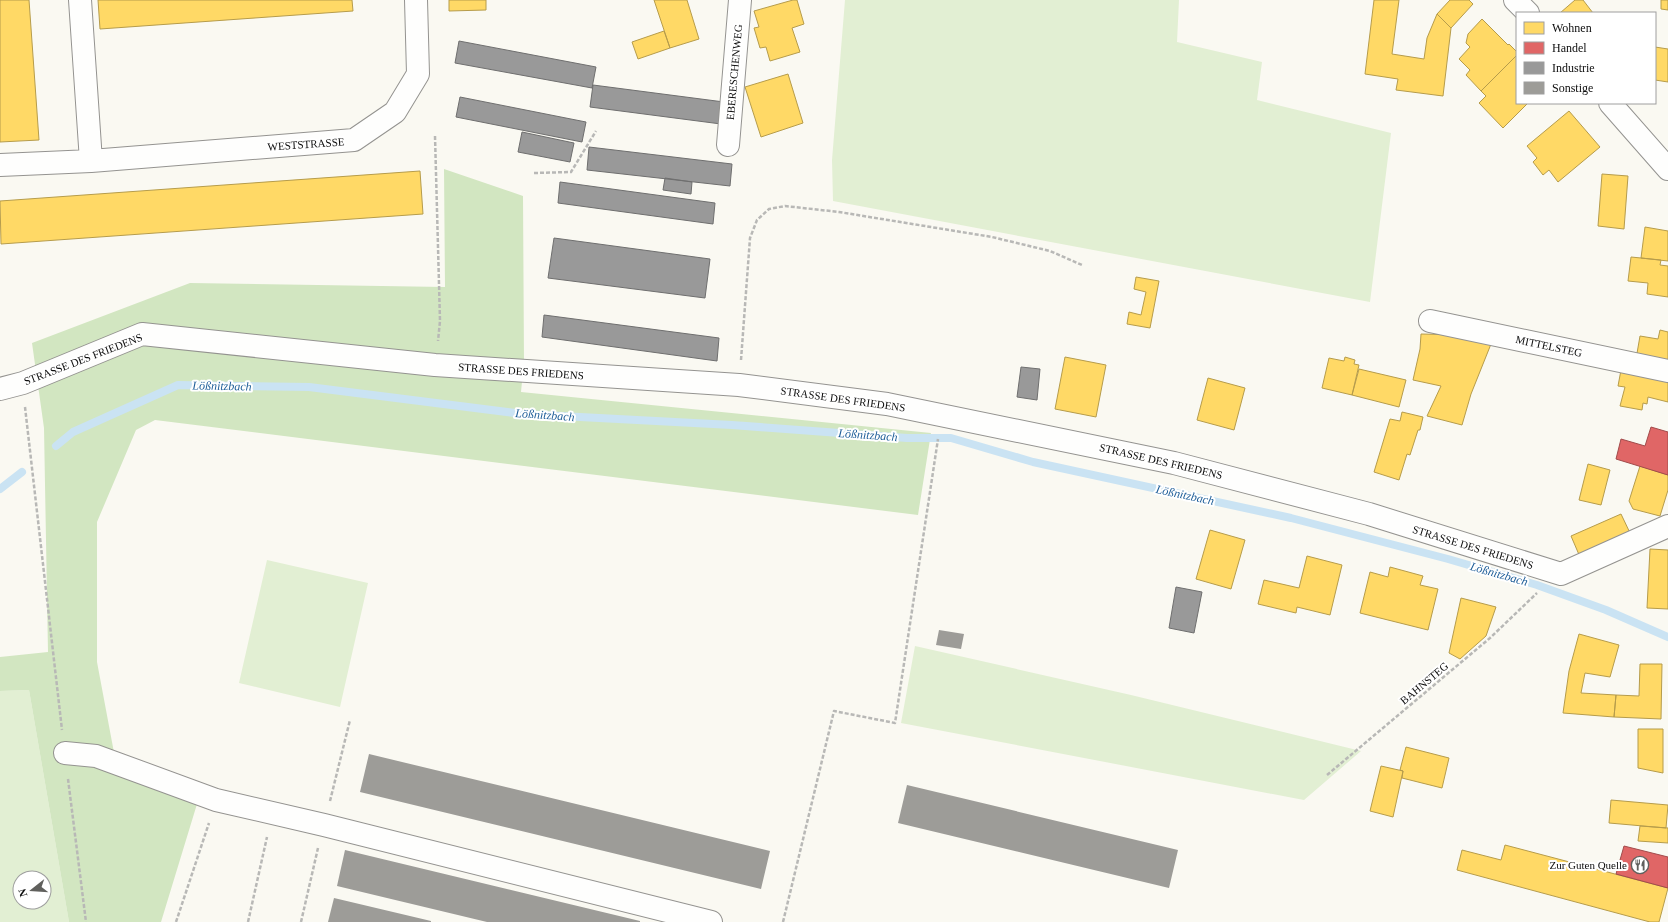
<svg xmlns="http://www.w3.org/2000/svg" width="1668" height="922" font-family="Georgia,serif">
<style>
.green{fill:#e2efd3;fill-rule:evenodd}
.forest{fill:#d2e6c1}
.homes{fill:#ffd966;stroke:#b69c4b}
.shops{fill:#e06666;stroke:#a14b4b}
.industry{fill:#999;stroke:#6f6f6f}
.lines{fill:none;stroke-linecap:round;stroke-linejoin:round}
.stream{stroke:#cae3f3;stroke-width:8}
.building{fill:#9d9c98}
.minor-casing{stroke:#949390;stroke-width:24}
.path{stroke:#b8b8b6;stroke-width:2.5;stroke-dasharray:4 2;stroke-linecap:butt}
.minor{stroke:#fefefd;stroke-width:22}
.labels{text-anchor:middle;stroke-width:4;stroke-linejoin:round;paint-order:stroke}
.street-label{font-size:11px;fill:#0d0d0d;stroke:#fff}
.poi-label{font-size:11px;fill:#0d0d0d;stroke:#fff;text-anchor:end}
.water-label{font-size:12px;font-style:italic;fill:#1d5d98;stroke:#fff}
</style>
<rect width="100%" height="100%" fill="#faf9f2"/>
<path class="green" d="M845,0H1179L1177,42L1262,62L1257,100L1391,133L1370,302L833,201L832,160Z
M267,560L368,583L340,707L239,683Z
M915,646L1131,695L1361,751L1304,800L901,723Z
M29,690L69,922H0V691ZM20,878H44V902H20Z"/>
<path class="forest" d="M444,169L523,196L524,361L521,392L931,433L918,515L155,420L136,430L97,522V662L118,774L197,804L161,922H69L29,690L0,691V657L48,652L44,428L32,343L190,283L445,287Z"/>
<path class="homes" d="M0,0H29L39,140L0,142Z
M98,0H352L353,11L100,29Z
M449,0H486V10L449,11Z
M654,0H687L699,39L670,48Z
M793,0H797L804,24L792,28L800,52L770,61L766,47L760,48L754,28L759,27L754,11Z
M1374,0H1399L1392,54L1424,59L1427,38L1437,14L1451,28L1443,96L1396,90L1398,79L1365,74Z
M1450,0H1469L1473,4L1451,28L1437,14Z
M1575,0H1583L1593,13H1560Z
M1661,0H1668V10L1661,9Z
M1482,19L1508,45L1509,44L1517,52V55L1481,91L1466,75L1470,70L1459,59L1470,47L1466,43L1468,34Z
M664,31L670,48L638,59L632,42Z
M1655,47L1668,49V82L1655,80Z
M1517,55V103H1528L1503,128L1479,103L1486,96L1481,91Z
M788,74L803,123L761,137L745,87Z
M1569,111L1600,147L1558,182L1549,170L1543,175L1533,162L1537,158L1527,146Z
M420,171L423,214L1,244L0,201Z
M1602,174L1628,176L1624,229L1598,226Z
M1645,227L1668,231V261L1641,258Z
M1631,257L1661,260L1660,265L1668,266V297L1647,294L1648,283L1628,281Z
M1136,277L1159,281L1150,328L1127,324L1129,312L1141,315L1146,292L1134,289Z
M1660,330L1668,332V365L1636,359L1640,336L1658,339Z
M1421,334L1466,335L1491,344L1471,394L1462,425L1427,416L1441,386L1413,380L1420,349Z
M1065,357L1106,365L1096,417L1055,409Z
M1345,357L1355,360L1354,364L1359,365L1352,395L1322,388L1329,358L1344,361Z
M1359,369L1406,380L1399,407L1352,395Z
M1621,370L1668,380V402L1648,397L1647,404L1643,403L1642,410L1620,406L1625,387L1618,386Z
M1208,378L1245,388L1234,430L1197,420Z
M1402,412L1423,417L1420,430H1418L1410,455L1407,454L1399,480L1374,472L1390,419L1400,421Z
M1588,464L1610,470L1601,505L1579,500Z
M1640,466L1668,475V490L1660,516L1633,509L1629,501Z
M1621,514L1631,535L1580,557L1571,536Z
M1210,530L1245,540L1231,589L1196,579Z
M1650,549L1668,550V609L1647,608Z
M1307,556L1342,565L1330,615L1297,607L1296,613L1258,604L1264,580L1299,588Z
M1390,567L1423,576L1420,585L1438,589L1428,630L1360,613L1370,572L1388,577Z
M1461,598L1496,607L1486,636L1460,659L1449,653Z
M1579,634L1619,645L1610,677L1585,673L1581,693L1616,695L1614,717L1563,713L1569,671Z
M1640,664H1662L1661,719L1614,717L1616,695L1639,696Z
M1638,729H1663V773L1638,768Z
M1406,747L1449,758L1442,788L1402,778L1403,771L1400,770Z
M1381,766L1403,771L1393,817L1370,811Z
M1611,800L1668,805L1666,828L1609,823Z
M1640,826L1668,828V843L1638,841Z
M1505,845L1668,888L1659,922H1650L1457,870L1462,850L1501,860Z"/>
<path class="shops" d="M1651,427L1668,432V475L1616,459L1621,439L1645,446Z
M1624,846L1668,857V888L1616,874Z"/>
<path class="industry" d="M459,41L596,67L592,88L455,63Z
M593,85L724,102L721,124L590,107Z
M460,97L586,122L582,142L456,117Z
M522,132L574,143L570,162L518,152Z
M589,147L732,164L730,186L587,170Z
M665,178L692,182L691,194L663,190Z
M560,182L715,203L713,224L558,203Z
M554,238L710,259L705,298L548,278Z
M544,315L719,338L717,361L542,337Z
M1021,367L1040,369L1037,400L1017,397Z
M1176,587L1202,592L1194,633L1169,628Z"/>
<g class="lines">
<path class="stream" d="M56,446L73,432L178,385L309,387L523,414L732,425L907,438H951L1033,462L1291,518L1448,559L1537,585L1606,610L1668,637
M0,489L22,472"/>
</g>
<path class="building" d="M939,630L964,634L961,649L936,645Z
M369,754L770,851L761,889L360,792Z
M907,785L1178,850L1169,888L898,823Z
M345,850L640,921V922H487L337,886Z
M334,898L431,921V922H328Z"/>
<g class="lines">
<defs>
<path id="minor" d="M80,0L91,161
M1515,0L1528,13
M1610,103L1668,169
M728,145L740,0
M0,165L91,161L354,140L395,112L418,74L416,0
M1430,321L1668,371
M0,389L23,383L142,334L435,365L739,385L887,404L1174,463L1369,514L1561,574L1668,526
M65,753L96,756L216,800L324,825L711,922"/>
</defs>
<use href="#minor" class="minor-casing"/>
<path class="path" d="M435,136L440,321L438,341
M534,173L571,172L596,131
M741,360L750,238L757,220L769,209L785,206L839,212L992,237L1050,251L1082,265
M25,407L62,730
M1327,775L1490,638L1537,593
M68,779L86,922
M330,801L350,720
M176,922L209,823
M248,922L267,837
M301,922L318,848
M783,922L834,711L895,723L938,439"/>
<use href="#minor" class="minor"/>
</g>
<defs>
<symbol id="restaurant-ring" viewBox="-11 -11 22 22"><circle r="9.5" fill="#fff" stroke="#60605d" stroke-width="1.5"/><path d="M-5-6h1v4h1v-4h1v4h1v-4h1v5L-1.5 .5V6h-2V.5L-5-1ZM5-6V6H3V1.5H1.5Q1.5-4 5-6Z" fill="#60605d"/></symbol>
</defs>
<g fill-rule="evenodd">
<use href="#restaurant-ring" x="1630" y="855" width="20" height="20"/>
</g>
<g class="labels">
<g class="street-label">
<text transform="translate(734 72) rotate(-85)" y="4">EBERESCHENWEG</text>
<text transform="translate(306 144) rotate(-4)" y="4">WESTSTRASSE</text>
<text transform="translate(1549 346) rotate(12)" y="4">MITTELSTEG</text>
<text transform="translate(83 359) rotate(-21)" y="4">STRASSE DES FRIEDENS</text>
<text transform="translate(521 371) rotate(4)" y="4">STRASSE DES FRIEDENS</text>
<text transform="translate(843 399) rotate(8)" y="4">STRASSE DES FRIEDENS</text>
<text transform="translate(1161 461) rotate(13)" y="4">STRASSE DES FRIEDENS</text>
<text transform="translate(1473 547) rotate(17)" y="4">STRASSE DES FRIEDENS</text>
<text transform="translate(1424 683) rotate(-40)" y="4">BAHNSTEG</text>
</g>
<g class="poi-label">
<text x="1627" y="869">Zur Guten Quelle</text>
</g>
<g class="water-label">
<text transform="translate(222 386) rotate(1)" y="4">Lößnitzbach</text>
<text transform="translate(545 415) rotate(4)" y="4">Lößnitzbach</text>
<text transform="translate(868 435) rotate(4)" y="4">Lößnitzbach</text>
<text transform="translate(1185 495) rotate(12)" y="4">Lößnitzbach</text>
<text transform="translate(1499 574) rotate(16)" y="4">Lößnitzbach</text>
</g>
</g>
<rect x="1516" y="12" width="140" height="92" fill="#ffffff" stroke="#9e9e9e"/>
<rect x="1524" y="22" width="20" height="12" fill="#ffd966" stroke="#9e9e9e"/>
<text x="1552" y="32" font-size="12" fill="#0d0d0d">Wohnen</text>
<rect x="1524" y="42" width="20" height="12" fill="#e06666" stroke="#9e9e9e"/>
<text x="1552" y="52" font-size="12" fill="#0d0d0d">Handel</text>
<rect x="1524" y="62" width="20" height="12" fill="#999999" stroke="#9e9e9e"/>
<text x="1552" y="72" font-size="12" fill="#0d0d0d">Industrie</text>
<rect x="1524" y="82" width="20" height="12" fill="#9d9c98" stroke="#9e9e9e"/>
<text x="1552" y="92" font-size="12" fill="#0d0d0d">Sonstige</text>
<g transform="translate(32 890) rotate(253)"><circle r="19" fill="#ffffff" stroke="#9e9e9e"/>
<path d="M0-3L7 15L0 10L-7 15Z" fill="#60605d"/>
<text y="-6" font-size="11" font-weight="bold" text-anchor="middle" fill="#0d0d0d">N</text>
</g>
</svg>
